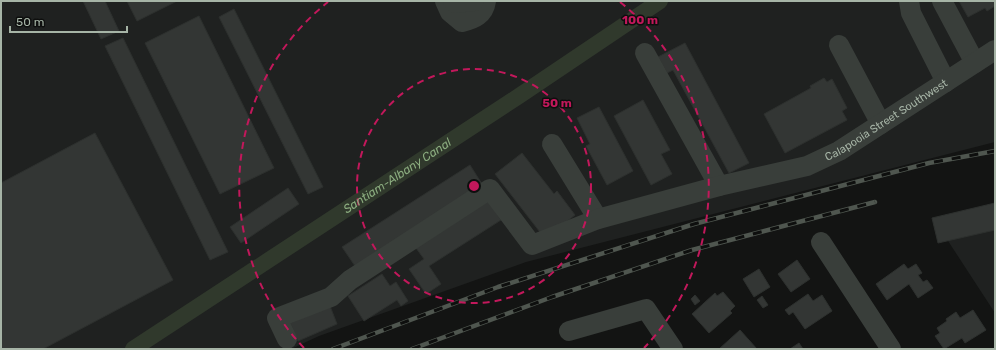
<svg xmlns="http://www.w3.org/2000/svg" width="996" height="350" font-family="Rubik,sans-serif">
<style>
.built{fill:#1f2120}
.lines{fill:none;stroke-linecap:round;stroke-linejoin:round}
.canal{stroke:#30392c;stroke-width:16}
.building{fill:#333634;stroke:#2d302e}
.minor{stroke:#393e3a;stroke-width:20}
.rail-casing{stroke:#4f564f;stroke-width:4.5}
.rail{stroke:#0e0f0e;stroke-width:3;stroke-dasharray:9;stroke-linecap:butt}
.ring{fill:none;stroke:#c2185b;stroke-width:2;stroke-dasharray:7 5}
.labels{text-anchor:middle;stroke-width:3;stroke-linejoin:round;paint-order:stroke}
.street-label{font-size:11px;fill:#a6b4a6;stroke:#0e0f0e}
.water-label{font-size:12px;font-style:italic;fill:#8bac7f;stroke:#0e0f0e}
.centre{fill:#c2185b;stroke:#0e0f0e;stroke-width:2}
.ring-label{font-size:12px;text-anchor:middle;font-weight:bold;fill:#c2185b;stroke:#0e0f0e;stroke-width:3;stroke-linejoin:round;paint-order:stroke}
</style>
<rect width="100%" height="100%" fill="#131413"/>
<path class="built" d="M1,1H995V142L526,262L319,336L291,349H1Z
M995,210V313L937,224Z"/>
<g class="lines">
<path class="canal" id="s1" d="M133,349L519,96L660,1"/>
</g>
<path class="building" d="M83,1H105L119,31L101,39Z
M127,1H177L137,21Z
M959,1H995V6L987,11L985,8L968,17Z
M234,9L323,187L308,194L219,17Z
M199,16L274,168L220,194L145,43Z
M123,38L228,252L210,260L105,46Z
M685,43L749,163L729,173L673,70L667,73L658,57Z
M824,78L827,82L832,79L847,108L842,111L847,120L785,153L764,114L811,88L810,86Z
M643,100L670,150L661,154L672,174L651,185L614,116Z
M599,107L633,171L607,185L586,146L590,144L577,118Z
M95,133L173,280L43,349H1V183Z
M522,153L554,194L557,191L575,215L556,230L543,236L495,174Z
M470,165L482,184L355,266L342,247Z
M288,188L299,204L241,243L230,227Z
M489,201L501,220L429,266L441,284L426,294L409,269L424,259L416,248Z
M995,203V230L938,243L932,218Z
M797,260L810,279L791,292L778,274Z
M904,264L908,269L916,264L922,273L918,275L923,282L927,280L933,288L918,298L909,284L887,300L876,284Z
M759,269L770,287L754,297L743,279Z
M382,274L390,286L396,282L408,301L401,306L397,300L364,321L348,296Z
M723,292L735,306L730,311L732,313L709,333L692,314L715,293L717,296Z
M808,294L813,301L822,295L832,311L805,329L793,312L789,315L785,310Z
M695,295L700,301L695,305L691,299Z
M762,296L768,305L763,308L757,300Z
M330,306L337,324L298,341L290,323Z
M973,310L986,330L965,343L962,338L944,349L935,336L940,333L937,328L947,321L946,319L956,312L960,318Z
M740,330L757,349H719Z
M799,343L803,349H790Z"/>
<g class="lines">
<g class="minor">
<path d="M445,1L450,12L462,22C474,19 484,15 486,1"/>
<path d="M453,1L455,3L474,1"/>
<path d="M909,1L911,13L946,82"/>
<path d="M942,1L975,63"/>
<path d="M839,45L881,124"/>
<path d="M645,53L719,186"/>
<path d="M552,144L598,219"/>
<path d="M821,242L891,349"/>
<path d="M569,331L646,309L673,349"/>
<path id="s2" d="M287,339L277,318L331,297L350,280L490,189L532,245L598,219L719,186L807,166L839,151L995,50"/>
</g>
<defs>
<path id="rail" d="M333,349L498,287L694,224L929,163L995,151
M412,349L552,297L692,250L875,202"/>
</defs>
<use href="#rail" class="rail-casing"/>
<use href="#rail" class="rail"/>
</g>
<g class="ring">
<circle cx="474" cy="186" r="117"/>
<path d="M304 348A235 235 0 0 1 328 2M620 2A235 235 0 0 1 644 348"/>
</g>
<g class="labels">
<g class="street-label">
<text dy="4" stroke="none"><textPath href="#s2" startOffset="722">Calapooia Street Southwest</textPath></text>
</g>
<g class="water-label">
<text dy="4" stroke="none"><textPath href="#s1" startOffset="316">Santiam-Albany Canal</textPath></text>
</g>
</g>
<circle cx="474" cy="186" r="6" class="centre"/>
<g class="ring-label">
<text x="640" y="24">100 m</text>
<text x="557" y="107">50 m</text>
</g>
<rect width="996" height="350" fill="none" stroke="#a6b4a6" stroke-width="4"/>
<path d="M10 26v6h117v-6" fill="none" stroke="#a6b4a6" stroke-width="2"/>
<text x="16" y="26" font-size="12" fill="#a6b4a6" stroke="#0e0f0e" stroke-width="3" paint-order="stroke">50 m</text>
</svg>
